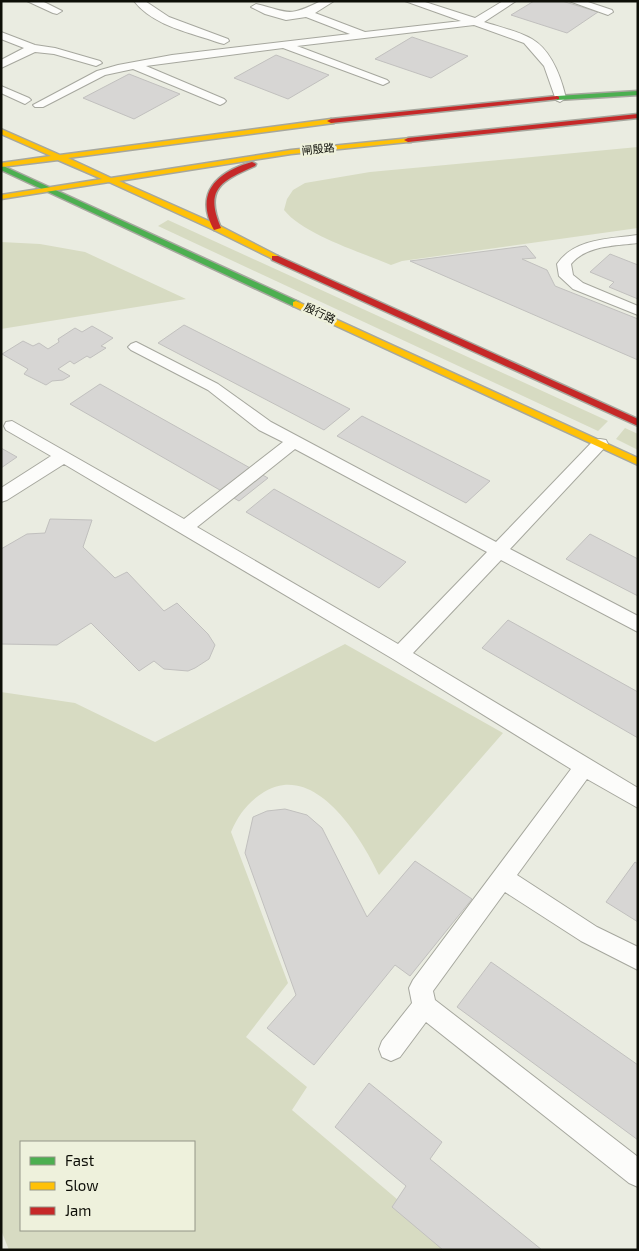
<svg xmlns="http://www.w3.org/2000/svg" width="639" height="1251" font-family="'Exo 2','Noto Sans SC',sans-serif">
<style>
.green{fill:#d7dbc2;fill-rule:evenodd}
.building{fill:#d7d6d4;stroke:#c1c0be}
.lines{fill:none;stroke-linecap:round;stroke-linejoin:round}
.lane-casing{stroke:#a6a79e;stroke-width:2}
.fast-casing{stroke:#a6a79e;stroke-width:3}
.slow-casing{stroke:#a6a79e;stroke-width:3}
.jam-casing{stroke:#a6a79e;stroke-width:3}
.lane{fill:#fcfcfa;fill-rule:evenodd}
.fast{fill:#4caf50;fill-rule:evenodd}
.slow{fill:#ffc107;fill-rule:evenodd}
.jam{fill:#c62828;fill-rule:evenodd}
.labels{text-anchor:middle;stroke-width:5;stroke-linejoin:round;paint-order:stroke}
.far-street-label{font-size:11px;fill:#0d0e07;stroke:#eef1dc}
</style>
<rect width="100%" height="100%" fill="#eaece1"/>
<path class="green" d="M638,147V228L402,261L391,265C361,252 304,235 284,210L287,199L293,190L305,183L370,172Z
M168,220L608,421L598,431L158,226Z
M1,242L40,244L85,252L186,299L1,329Z
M625,428L638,434V450L616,439Z
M345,644L503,733L379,875C361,837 315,761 264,792C248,802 238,815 231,832L288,983L246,1037L307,1087L292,1110L457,1250H9L1,1230V692L75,703L155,742ZM21,1142H194V1230H21Z"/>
<path class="building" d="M534,1H562L598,12L567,33L511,15Z
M412,37L468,56L431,78L375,59Z
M276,55L329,75L288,99L234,78Z
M129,74L180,94L134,119L83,98Z
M526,246L536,258L522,259L547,270L555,286L638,319V360L410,261Z
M610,254L638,265V299L609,287L614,282L590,272Z
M184,325L350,409L324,430L158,343Z
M92,326L113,338L101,346L106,348L90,358L87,356L74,364L70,361L58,369L70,376L63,380L52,381L46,385L24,374L28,369L2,354L23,341L33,346L39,343L48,349L59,342L58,339L75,328L82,332Z
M100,384L268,478L239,501L70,404Z
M362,416L490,481L466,503L337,436Z
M1,448L17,457L1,468Z
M274,489L406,562L379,588L246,512Z
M50,519L92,520L83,547L115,578L127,572L164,611L177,603L208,634L215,645L209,659L195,668L188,671L164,669L154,661L139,671L91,623L57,645L1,644V549L27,534L45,533Z
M590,534L638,559V596L566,559Z
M508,620L638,692V738L482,648Z
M285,809L307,815L322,828L367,917L415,861L472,899L410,976L395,965L314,1065L267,1028L296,995L245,853L253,817L267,811Z
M635,862L638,864V922L606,902Z
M491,962L638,1065V1140L457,1007Z
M369,1083L442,1142L430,1159L542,1250H443L392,1207L406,1186L335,1127Z"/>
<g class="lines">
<defs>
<path id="lane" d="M27,1H42L62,11L57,14L53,13Z
M134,1H145L169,17L228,39L229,41L224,44L220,43C192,33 153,26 134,1Z
M321,1H334L315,13L365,32L461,21L405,1H422L475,18L503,1H516L484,22C499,27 518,31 532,39C552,51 561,77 566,98L560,102L556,100L544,66L524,43L474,25L297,46L387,80L389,82L383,85L283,48L146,66L224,99L226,101L224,103L220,105L133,69L105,75L43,107H35L33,105L97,71L118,65L172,55L350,34L306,17L286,20L265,14L251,7L256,4C289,12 287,18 321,1Z
M569,1H585L612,10L613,12L608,15Z
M1,32L35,45L55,48L100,61L102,63L96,66L54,54L35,52L1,68V60L24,48L1,39Z
M1,86L29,98L31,100L25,104L1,93Z
M638,235V243C615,246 587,245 571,264L573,275L583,283L638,306V315L573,289L559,276L557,264C575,238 609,239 638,235Z
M136,342L218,384L271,422L496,542L594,440L600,439L606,440L608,444L510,549L638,616V632L501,560L413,653L638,788V808L587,779L517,875L597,927L638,947V970L581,941L505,892L433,991L435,1000L638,1157V1187L629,1183L426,1022L400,1057L391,1061L382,1057L379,1049L382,1041L412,1003L409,988L413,980L571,769L393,659L64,464L7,500L1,502V488L51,456L6,430L4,426L6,422L12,421L184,519L283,442L259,430L208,390L131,350L128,347L131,344ZM295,449L487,552L398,644L197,527Z"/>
<path id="fast" d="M638,91V95L557,100L553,98L557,96Z
M1,165L299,302L300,304L299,306H293L1,170Z"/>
<path id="slow" d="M331,119L335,121L334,123L68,158L111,178L291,150L411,138V142H408L291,154L119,181L220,226L278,256V260H275L214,230L109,182L1,199V195L102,179L58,160L1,167V163L51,156L1,134V129L60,155Z
M296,301L638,458V465L293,306V302Z"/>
<path id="jam" d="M557,96L559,97V99L331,123L327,121L331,119Z
M638,114V118L408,142L404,140L408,138Z
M252,162L256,164L255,166C221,181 204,189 221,228L214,230C194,193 217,172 252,162Z
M272,256H278L638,419V426L272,260Z"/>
</defs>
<use href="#lane" class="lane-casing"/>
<use href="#fast" class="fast-casing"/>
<use href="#slow" class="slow-casing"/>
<use href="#jam" class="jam-casing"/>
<use href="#lane" class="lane"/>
<use href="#fast" class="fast"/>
<use href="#slow" class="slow"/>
<use href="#jam" class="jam"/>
</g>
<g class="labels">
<g class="far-street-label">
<text transform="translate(318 149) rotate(-6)" y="4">闸殷路</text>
<text transform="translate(320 313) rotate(25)" y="4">殷行路</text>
</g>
</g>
<rect width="639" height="1251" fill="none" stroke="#0d0e07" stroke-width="5"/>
<rect x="20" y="1141" width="175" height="90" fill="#eef1dc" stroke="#949687"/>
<rect x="30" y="1157" width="25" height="8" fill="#4caf50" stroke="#949687"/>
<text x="65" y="1166" font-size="15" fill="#0d0e07">Fast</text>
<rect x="30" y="1182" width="25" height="8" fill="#ffc107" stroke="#949687"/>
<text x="65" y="1191" font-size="15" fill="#0d0e07">Slow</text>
<rect x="30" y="1207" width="25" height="8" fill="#c62828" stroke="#949687"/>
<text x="65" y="1216" font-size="15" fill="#0d0e07">Jam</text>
</svg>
